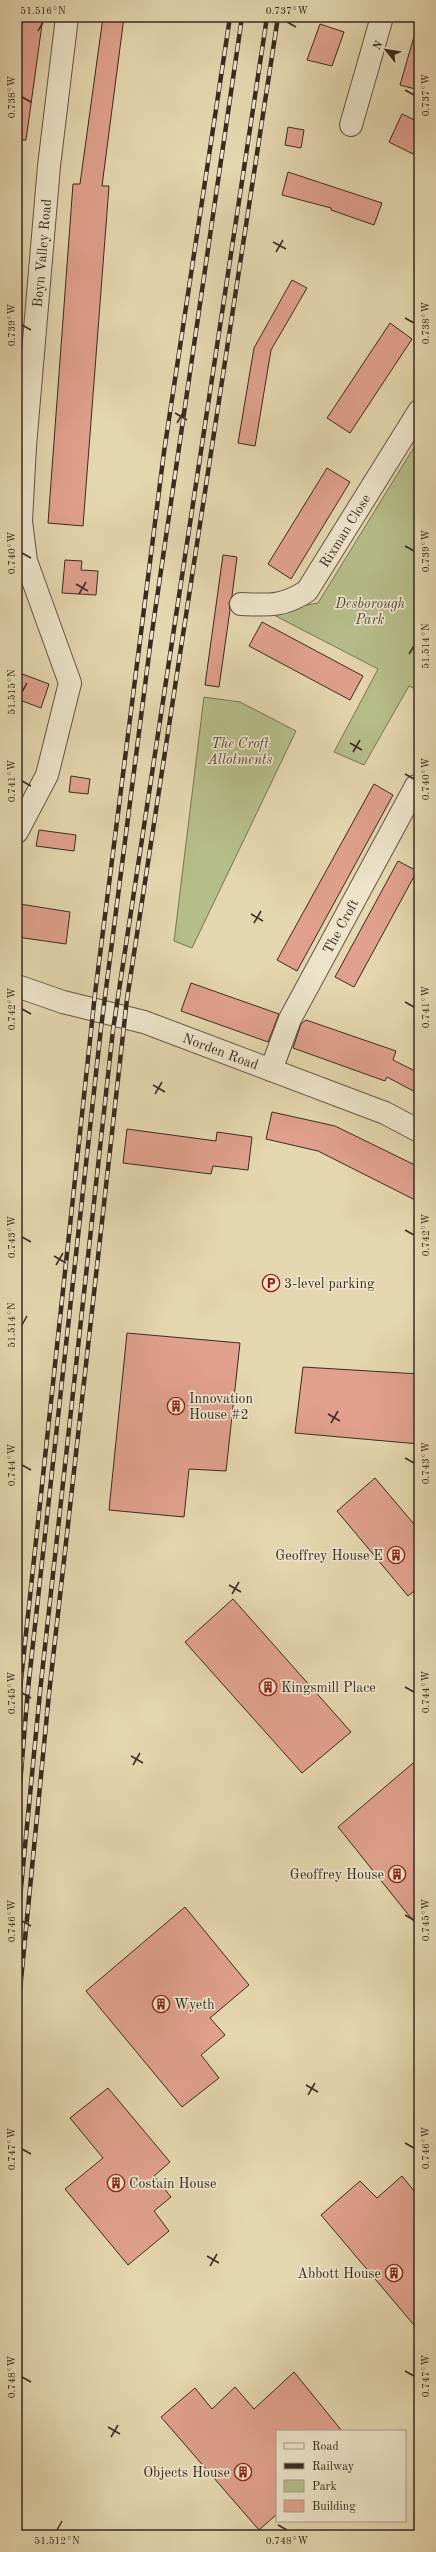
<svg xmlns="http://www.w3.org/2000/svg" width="436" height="2552" font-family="'Old Standard TT',serif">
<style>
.green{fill:#b5bd89;stroke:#787456}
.building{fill:#e0a08d;stroke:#3a2a23}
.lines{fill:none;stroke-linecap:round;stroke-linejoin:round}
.minor-casing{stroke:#645546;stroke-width:24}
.minor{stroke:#ede4ca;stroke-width:22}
.rail-casing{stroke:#3a2a23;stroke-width:4.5}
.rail{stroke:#ede4ca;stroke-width:3;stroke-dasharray:9;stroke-linecap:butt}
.ticks{fill:none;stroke:#3a2a23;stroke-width:1.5}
.labels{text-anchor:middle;stroke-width:3.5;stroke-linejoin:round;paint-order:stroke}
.street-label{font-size:14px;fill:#3a2a23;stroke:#ede4ca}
.park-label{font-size:14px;font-style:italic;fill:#534737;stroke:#ede4ca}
.poi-label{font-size:14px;fill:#3a2a23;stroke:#ede4ca;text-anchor:start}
.neatline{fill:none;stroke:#3a2a23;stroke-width:1.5}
.ticks-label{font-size:10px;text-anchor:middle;fill:#3a2a23}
</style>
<rect width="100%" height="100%" fill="#e4d6ae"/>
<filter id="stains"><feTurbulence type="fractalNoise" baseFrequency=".005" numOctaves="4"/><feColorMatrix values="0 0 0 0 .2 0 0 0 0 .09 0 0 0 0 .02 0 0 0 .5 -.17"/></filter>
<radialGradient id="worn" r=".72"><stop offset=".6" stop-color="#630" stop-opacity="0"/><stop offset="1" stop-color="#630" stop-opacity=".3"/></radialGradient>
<path class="green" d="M419,439V691L409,686L364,765L334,752L378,669L268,612L318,603Z
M204,697L240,702L296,731L192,948L174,941Z"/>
<path class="building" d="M23,17H43L26,140H17V57Z
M103,17H124L102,186H109L83,526L48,523L73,184H80Z
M320,24L344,32L332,66L307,60Z
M415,33H419V90L400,85Z
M402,114L419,122V141L413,154L389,142Z
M288,127L304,130L301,148L285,145Z
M288,172L382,203L374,225L331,210V208L282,195Z
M292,280L307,288L271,350L255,446L238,443L254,348Z
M390,323L412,339L350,433L327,418Z
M327,468L350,482L291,579L268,564Z
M223,555L237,557L232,596L229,603L230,610L219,687L205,685Z
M65,560L82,561L81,570L98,571L96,595L62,593Z
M262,622L363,676L350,700L249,646Z
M17,672L49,684L41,708L17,699Z
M71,776L90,779L88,794L69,792Z
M374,784L393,795L297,971L277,960Z
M39,830L76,835L74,851L36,846Z
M398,861L417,871L354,987L335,977Z
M20,904L70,912L66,944L17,937Z
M191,983L279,1014L268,1042L181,1011Z
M306,1020L396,1051L393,1060L419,1073V1094L387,1077L385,1081L293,1048L301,1024Z
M272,1112L335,1126L419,1167V1202L318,1151L266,1139Z
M127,1129L216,1141L217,1132L252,1137L248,1170L213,1166L211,1174L123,1163Z
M127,1333L240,1343L226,1471L189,1469L184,1517L109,1510Z
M303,1367L419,1374V1444L295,1433Z
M375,1478L419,1530V1587L408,1596L337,1511Z
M233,1599L351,1732L302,1773L185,1642Z
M419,1758V1928L338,1827Z
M185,1907L249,1985L210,2018L225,2035L201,2055L219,2078L182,2107L86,1991Z
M108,2088L170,2162L154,2176L171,2197L154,2211L169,2231L128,2265L65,2189L103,2158L70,2118Z
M402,2176L419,2197V2331L321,2215L360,2181L377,2198Z
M294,2372L342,2431H277V2514L259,2530L161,2417L195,2388L212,2409L235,2387L254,2409Z"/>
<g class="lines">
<defs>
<g id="minor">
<path d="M351,125L382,17"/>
<path id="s1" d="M241,604C268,605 283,607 307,591L419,411"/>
<path id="s2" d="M17,832L47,775L70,683L26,561L21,521L25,446L49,166L67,17"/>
<path id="s3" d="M17,986L63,1002L144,1022L385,1113L419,1131"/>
<path id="s4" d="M271,1070L290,1019L416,786"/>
</g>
</defs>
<use href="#minor" class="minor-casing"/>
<use href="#minor" class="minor"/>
<defs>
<path id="rail" d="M17,1717L95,994L164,452L230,17
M17,1820L28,1689L101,1028L151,639L242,17
M17,1929L40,1692L113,1030L267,17
M17,2021L49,1694L127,999L278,17"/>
</defs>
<use href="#rail" class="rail-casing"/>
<use href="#rail" class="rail"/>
</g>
<path class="ticks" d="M287,22L296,27M38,31L43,22M405,90L414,95M22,97L31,102M273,242L286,249M276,252L283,240M405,318L414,323M22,325L31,330M175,413L187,420M177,423L184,411M405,546L414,551M22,553L31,558M76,584L88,591M79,594L86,582M409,654L414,646M22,692L27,683M350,743L362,750M353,752L360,740M405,774L414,779M22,781L31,786M251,914L263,921M254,923L261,911M405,1002L414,1007M22,1009L31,1014M153,1085L165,1092M155,1094L162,1082M405,1230L414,1235M22,1237L31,1242M54,1256L66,1263M56,1265L63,1253M22,1325L27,1316M328,1414L340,1421M331,1423L338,1411M405,1458L414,1463M22,1465L31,1470M229,1585L241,1592M232,1594L239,1582M405,1687L414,1692M22,1693L31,1698M131,1756L143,1763M133,1765L140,1753M405,1915L414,1920M22,1921L31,1926M306,2085L318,2092M308,2095L315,2083M405,2143L414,2148M22,2149L31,2154M207,2256L219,2263M210,2266L217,2254M405,2371L414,2376M22,2377L31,2382M108,2427L120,2434M111,2437L118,2425M278,2525L287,2530M57,2530L62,2521"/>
<defs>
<symbol id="parking-ring" viewBox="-11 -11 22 22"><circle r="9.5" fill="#ede4ca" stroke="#8f2418" stroke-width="1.5"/><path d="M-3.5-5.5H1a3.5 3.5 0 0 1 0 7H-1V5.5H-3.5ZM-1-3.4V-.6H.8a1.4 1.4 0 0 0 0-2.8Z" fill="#8f2418"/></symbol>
<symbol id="building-ring" viewBox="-11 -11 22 22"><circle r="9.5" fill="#ede4ca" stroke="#8f2418" stroke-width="1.5"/><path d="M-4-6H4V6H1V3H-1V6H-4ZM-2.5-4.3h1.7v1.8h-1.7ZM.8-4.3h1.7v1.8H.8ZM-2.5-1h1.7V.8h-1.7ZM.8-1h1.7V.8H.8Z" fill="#8f2418"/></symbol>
</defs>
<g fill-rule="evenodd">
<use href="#parking-ring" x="261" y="1273" width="20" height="20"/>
<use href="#building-ring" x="166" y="1396" width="20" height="20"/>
<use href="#building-ring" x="386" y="1545" width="20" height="20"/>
<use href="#building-ring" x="258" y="1677" width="20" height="20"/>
<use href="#building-ring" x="387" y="1864" width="20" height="20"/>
<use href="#building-ring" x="151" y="1994" width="20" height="20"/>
<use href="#building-ring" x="106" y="2173" width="20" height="20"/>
<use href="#building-ring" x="384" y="2263" width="20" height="20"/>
<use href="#building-ring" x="233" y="2462" width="20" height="20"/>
</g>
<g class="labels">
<g class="street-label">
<text dy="5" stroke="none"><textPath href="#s2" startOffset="598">Boyn Valley Road</textPath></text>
<text dy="5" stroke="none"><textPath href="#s1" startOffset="140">Rixman Close</textPath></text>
<text dy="5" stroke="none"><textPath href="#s4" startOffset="160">The Croft</textPath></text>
<text dy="5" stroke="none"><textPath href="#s3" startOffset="214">Norden Road</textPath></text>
</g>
<g class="park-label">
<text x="370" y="608">Desborough<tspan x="370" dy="16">Park</tspan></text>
<text x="240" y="748">The Croft<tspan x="240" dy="16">Allotments</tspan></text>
</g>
<g class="poi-label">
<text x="284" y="1288">3-level parking</text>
<text x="189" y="1403">Innovation<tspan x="189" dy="16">House #2</tspan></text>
<text x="383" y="1560" text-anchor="end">Geoffrey House E</text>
<text x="281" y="1692">Kingsmill Place</text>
<text x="384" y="1879" text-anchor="end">Geoffrey House</text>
<text x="174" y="2009">Wyeth</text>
<text x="129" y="2188">Costain House</text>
<text x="381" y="2278" text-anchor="end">Abbott House</text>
<text x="230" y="2477" text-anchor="end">Objects House</text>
</g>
</g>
<rect width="436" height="2552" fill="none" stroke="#e4d6ae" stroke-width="44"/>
<rect x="276" y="2430" width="130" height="92" fill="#ede4ca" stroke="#a59a87"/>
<rect x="284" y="2443" width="20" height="6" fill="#ede4ca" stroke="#a59a87"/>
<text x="312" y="2450" font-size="12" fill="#3a2a23">Road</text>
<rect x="284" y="2463" width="20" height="6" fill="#3a2a23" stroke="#a59a87"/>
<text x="312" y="2470" font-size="12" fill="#3a2a23">Railway</text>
<rect x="284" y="2480" width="20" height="12" fill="#b5bd89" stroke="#a59a87"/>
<text x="312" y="2490" font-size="12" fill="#3a2a23">Park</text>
<rect x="284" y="2500" width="20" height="12" fill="#e0a08d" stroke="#a59a87"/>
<text x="312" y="2510" font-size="12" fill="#3a2a23">Building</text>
<g transform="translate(386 50) rotate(300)" stroke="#ede4ca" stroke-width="3" paint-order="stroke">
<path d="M0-3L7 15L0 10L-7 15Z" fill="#3a2a23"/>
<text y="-6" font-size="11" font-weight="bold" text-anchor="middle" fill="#3a2a23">N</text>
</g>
<rect x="22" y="22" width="392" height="2508" class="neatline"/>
<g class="ticks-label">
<text x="43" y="14">51.516°N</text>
<text x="287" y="14">0.737°W</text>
<text transform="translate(425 95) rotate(-90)" y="4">0.737°W</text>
<text transform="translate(11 97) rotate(-90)" y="4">0.738°W</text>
<text transform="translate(425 323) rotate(-90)" y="4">0.738°W</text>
<text transform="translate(11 325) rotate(-90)" y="4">0.739°W</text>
<text transform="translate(425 551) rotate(-90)" y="4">0.739°W</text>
<text transform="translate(11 553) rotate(-90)" y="4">0.740°W</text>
<text transform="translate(425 646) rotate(-90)" y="4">51.514°N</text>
<text transform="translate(11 692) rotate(-90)" y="4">51.515°N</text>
<text transform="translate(425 779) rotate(-90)" y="4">0.740°W</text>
<text transform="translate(11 781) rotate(-90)" y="4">0.741°W</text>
<text transform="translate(425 1007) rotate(-90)" y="4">0.741°W</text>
<text transform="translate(11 1009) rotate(-90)" y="4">0.742°W</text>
<text transform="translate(425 1235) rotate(-90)" y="4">0.742°W</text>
<text transform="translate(11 1237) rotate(-90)" y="4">0.743°W</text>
<text transform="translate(11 1325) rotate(-90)" y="4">51.514°N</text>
<text transform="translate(425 1463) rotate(-90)" y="4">0.743°W</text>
<text transform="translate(11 1465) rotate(-90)" y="4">0.744°W</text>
<text transform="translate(425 1692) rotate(-90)" y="4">0.744°W</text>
<text transform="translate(11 1693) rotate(-90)" y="4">0.745°W</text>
<text transform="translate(425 1920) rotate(-90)" y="4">0.745°W</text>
<text transform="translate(11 1921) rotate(-90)" y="4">0.746°W</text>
<text transform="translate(425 2148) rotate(-90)" y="4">0.746°W</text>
<text transform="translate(11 2149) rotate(-90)" y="4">0.747°W</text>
<text transform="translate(425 2376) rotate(-90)" y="4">0.747°W</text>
<text transform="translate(11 2377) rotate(-90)" y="4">0.748°W</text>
<text x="57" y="2544">51.512°N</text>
<text x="287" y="2544">0.748°W</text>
</g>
<rect width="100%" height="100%" filter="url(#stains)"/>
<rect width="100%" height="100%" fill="url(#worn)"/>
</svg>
